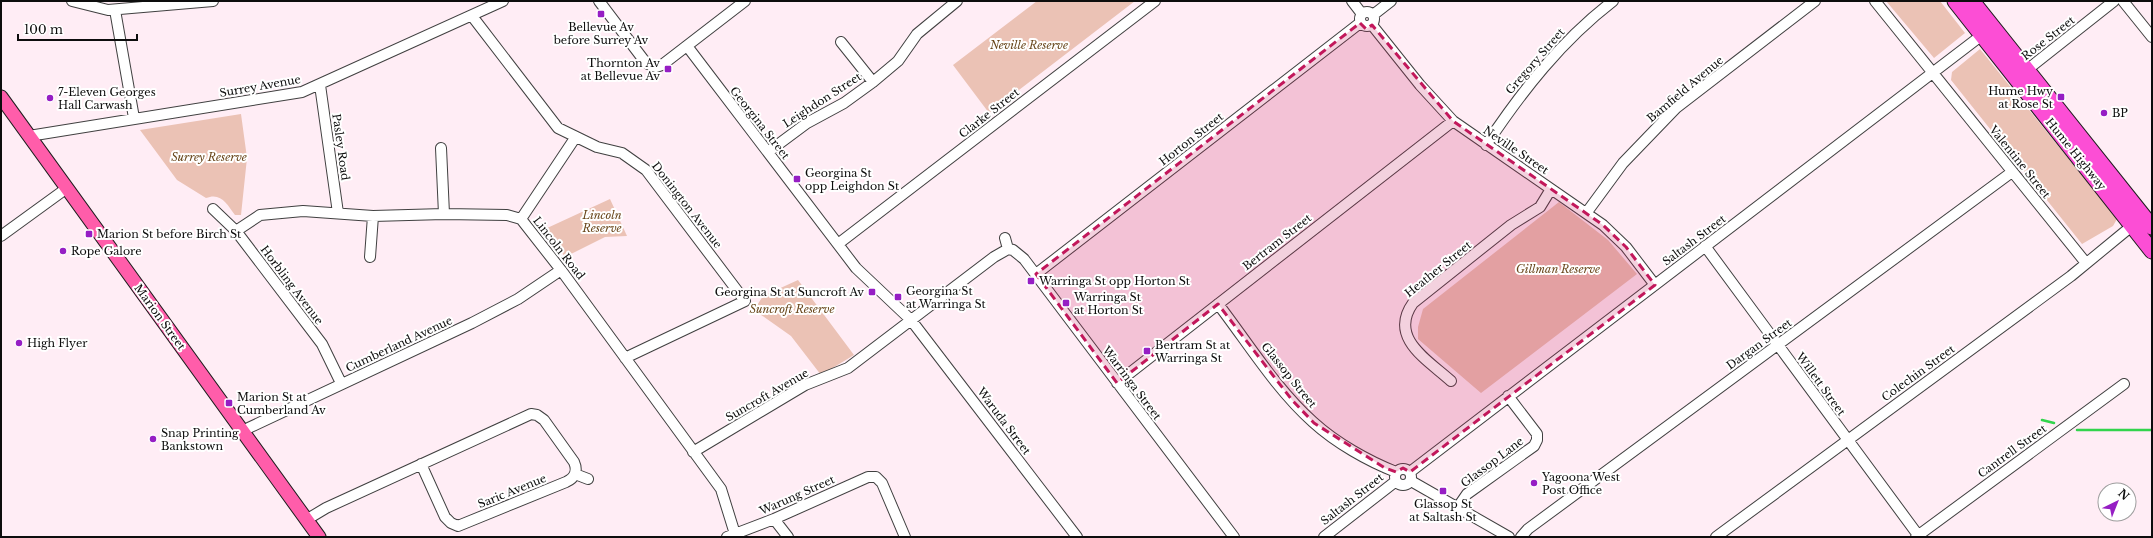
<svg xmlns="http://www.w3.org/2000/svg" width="2153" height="538" font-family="'Libre Baskerville',serif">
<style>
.green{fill:#ebc2b5}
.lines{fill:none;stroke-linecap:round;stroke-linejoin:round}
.stream{stroke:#32d44d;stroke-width:2.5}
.minor-casing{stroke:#404040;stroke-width:12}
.major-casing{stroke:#1e1e1e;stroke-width:15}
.highway-casing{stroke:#1e1e1e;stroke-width:17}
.minor{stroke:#fff;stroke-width:10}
.major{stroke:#ff5daa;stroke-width:13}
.highway{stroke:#fc4ed5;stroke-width:15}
.marked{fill:#c2185b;fill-opacity:0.2;stroke:#c2185b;stroke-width:3;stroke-dasharray:8 5;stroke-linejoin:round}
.poi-dot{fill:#961ec4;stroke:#fff;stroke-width:1.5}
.labels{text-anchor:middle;stroke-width:4;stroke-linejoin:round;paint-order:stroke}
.poi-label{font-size:11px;fill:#0d0d0d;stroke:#fff;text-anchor:start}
.street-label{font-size:11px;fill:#0d0d0d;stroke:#fff}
.park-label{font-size:11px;font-style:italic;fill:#68461a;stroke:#fff}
</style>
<rect width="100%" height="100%" fill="#ffedf5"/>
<path class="green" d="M1037,1H1135L989,113L953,65Z
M1886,1H1940L1965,33L1934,58Z
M1980,49L2117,219L2113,226L2082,244L1951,80L1952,72Z
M241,114L247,158L241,215H235C227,204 221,192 206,198L177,180L140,130Z
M610,199L627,236L605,237L565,257L545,229Z
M1559,202L1608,240L1637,274L1481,393L1418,339V327L1423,309Z
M798,280L854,355L821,375L791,336L754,310L763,296Z"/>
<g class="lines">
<path class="stream" d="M2042,420L2054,423
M2077,430H2152"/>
<defs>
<path id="minor" d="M72,1L108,10L213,1
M599,1L643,59L648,64L656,67L662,65L745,1
M1352,1L1362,14
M1875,1L2086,263
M2123,1L2152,37
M115,10L134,118
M1360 19a7 7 0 1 1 14 0a7 7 0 1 1-14 0Z
M1373,15L1391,1
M472,16L558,128L597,147L622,153L646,170L745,301L625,358
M1372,25L1420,85L1453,121L1603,225L1626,247L1655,285
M841,42L873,82
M687,46L856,268L911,320L1077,537
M2023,73L2114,1
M320,85L338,213
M29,136L302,92L503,1
M1486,145C1522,91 1561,41 1613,1
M441,148L444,214
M768,152L807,123L844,103L873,82L898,61L917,34L957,1
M213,209L236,231L322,344L341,383
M1587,212L1623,163L1676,108L1815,1
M521,219L575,138
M236,231L260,215L303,211L373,216L444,214L507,215L521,219L561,270L721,489L735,534
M1,236L67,188
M1005,238L1008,249
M838,244L1155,1
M1705,246L1918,535
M370,257L373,216
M1036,274L1360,23
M1218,304C1248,343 1276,389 1313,422C1336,443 1368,461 1396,472
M1451,381C1428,360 1388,338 1413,303L1511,225L1540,207L1551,189
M1117,383L1453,121
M242,431L472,323L518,299L561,270
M693,452L805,385L848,368L994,257L1008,249L1013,250L1024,259L1234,537
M1395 477a8 8 0 1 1 16 0a8 8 0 1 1-16 0Z
M1410,472L1986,32
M575,474L588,479
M1411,481L1509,537
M1458,507L1467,494L1534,446L1537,440V434L1508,396
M774,519L788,537
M306,520L326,508L531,414L537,415L544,420L574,462C578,471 575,478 566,482L458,526L451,523L445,517L421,464
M727,537L774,519L868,477H876L882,483L905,537
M1324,537L1396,481
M1521,537L1528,529L2012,172
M1716,537L2071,276L2133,225
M1916,537L2124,384"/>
<path id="major" d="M1,97L319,537"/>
<path id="highway" d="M1955,1L2152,251
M1972,1L2152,227"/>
</defs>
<use href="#minor" class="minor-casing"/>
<use href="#major" class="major-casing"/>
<use href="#highway" class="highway-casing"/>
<use href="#minor" class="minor"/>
<use href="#major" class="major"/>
<use href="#highway" class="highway"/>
</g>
<path class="marked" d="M1360,23L1366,29L1372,25L1453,121L1603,225L1626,247L1655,285L1410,472L1403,468L1396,472L1385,468L1314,423L1292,400L1218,304L1117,383L1036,274Z"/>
<g class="poi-dot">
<rect x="597" y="10" width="8" height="8" rx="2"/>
<rect x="664" y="65" width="8" height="8" rx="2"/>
<rect x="2057" y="93" width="8" height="8" rx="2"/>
<circle cx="50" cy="98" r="4"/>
<circle cx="2104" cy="113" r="4"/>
<rect x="793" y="175" width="8" height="8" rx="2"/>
<rect x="85" y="230" width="8" height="8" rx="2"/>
<circle cx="63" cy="251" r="4"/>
<rect x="1027" y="277" width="8" height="8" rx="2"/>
<rect x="868" y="288" width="8" height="8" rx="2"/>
<rect x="894" y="293" width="8" height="8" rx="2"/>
<rect x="1062" y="299" width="8" height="8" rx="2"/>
<circle cx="19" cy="343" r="4"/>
<rect x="1143" y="347" width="8" height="8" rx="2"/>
<rect x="225" y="399" width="8" height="8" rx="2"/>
<circle cx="153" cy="439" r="4"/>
<circle cx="1534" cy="483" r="4"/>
<rect x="1439" y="487" width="8" height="8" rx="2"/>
</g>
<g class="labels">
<g class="poi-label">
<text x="601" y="31" text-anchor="middle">Bellevue Av<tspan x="601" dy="13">before Surrey Av</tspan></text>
<text x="660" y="67" text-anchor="end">Thornton Av<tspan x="660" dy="13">at Bellevue Av</tspan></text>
<text x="2053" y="95" text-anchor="end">Hume Hwy<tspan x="2053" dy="13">at Rose St</tspan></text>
<text x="58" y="96">7-Eleven Georges<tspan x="58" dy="13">Hall Carwash</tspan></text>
<text x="2112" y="117">BP</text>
<text x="805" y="177">Georgina St<tspan x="805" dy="13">opp Leighdon St</tspan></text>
<text x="97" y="238">Marion St before Birch St</text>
<text x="71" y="255">Rope Galore</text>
<text x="1039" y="285">Warringa St opp Horton St</text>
<text x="906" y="295">Georgina St<tspan x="906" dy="13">at Warringa St</tspan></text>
<text x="864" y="296" text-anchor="end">Georgina St at Suncroft Av</text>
<text x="1074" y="301">Warringa St<tspan x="1074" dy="13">at Horton St</tspan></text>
<text x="27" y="347">High Flyer</text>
<text x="1155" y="349">Bertram St at<tspan x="1155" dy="13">Warringa St</tspan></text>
<text x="237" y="401">Marion St at<tspan x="237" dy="13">Cumberland Av</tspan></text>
<text x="161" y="437">Snap Printing<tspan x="161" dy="13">Bankstown</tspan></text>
<text x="1542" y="481">Yagoona West<tspan x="1542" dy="13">Post Office</tspan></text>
<text x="1443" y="508" text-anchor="middle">Glassop St<tspan x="1443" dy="13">at Saltash St</tspan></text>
</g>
<g class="street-label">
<text transform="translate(2048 38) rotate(-38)" y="4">Rose Street</text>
<text transform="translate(1535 61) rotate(-49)" y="4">Gregory Street</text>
<text transform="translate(260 86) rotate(-10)" y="4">Surrey Avenue</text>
<text transform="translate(1685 89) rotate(-40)" y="4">Bamfield Avenue</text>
<text transform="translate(822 100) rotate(-33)" y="4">Leighdon Street</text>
<text transform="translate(989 113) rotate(-38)" y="4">Clarke Street</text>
<text transform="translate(760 123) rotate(52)" y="4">Georgina Street</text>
<text transform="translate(1191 139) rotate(-38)" y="4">Horton Street</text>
<text transform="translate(341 147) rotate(82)" y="4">Pasley Road</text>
<text transform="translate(1516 150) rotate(34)" y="4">Neville Street</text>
<text transform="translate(2076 154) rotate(51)" y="4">Hume Highway</text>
<text transform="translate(2020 162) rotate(51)" y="4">Valentine Street</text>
<text transform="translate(687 205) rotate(52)" y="4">Donington Avenue</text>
<text transform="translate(1694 240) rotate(-37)" y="4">Saltash Street</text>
<text transform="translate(1277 242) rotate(-38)" y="4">Bertram Street</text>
<text transform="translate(559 248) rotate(52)" y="4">Lincoln Road</text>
<text transform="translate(1438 269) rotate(-39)" y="4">Heather Street</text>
<text transform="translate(292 285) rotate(53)" y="4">Horbling Avenue</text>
<text transform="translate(160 317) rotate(54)" y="4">Marion Street</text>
<text transform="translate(399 344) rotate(-25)" y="4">Cumberland Avenue</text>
<text transform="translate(1759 344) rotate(-36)" y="4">Dargan Street</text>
<text transform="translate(1918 373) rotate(-36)" y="4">Colechin Street</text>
<text transform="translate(1289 375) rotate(51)" y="4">Glassop Street</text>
<text transform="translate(1132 383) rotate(53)" y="4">Warringa Street</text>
<text transform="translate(1821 384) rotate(54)" y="4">Willett Street</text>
<text transform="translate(767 395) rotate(-30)" y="4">Suncroft Avenue</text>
<text transform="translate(1004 421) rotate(53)" y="4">Waruda Street</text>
<text transform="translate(2012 451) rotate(-36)" y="4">Cantrell Street</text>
<text transform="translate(1492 462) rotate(-37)" y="4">Glassop Lane</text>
<text transform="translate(512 491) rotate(-22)" y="4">Saric Avenue</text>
<text transform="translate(797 495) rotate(-24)" y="4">Warung Street</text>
<text transform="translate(1352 499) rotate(-38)" y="4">Saltash Street</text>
</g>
<g class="park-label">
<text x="1029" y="49">Neville Reserve</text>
<text x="209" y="161">Surrey Reserve</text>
<text x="602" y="219">Lincoln<tspan x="602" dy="13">Reserve</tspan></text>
<text x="1558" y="273">Gillman Reserve</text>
<text x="792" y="313">Suncroft Reserve</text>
</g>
</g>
<rect width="2153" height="538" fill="none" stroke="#0d0d0d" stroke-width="4"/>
<g transform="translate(2117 502) rotate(43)"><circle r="19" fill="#ffffff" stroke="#9e9e9e"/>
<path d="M0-3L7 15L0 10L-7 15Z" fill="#961ec4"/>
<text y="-6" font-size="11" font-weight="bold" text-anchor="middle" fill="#0d0d0d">N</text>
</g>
<path d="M18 34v6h119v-6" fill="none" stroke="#0d0d0d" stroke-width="2"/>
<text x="24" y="34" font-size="12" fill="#0d0d0d" stroke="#ffffff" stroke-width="3" paint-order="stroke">100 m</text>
</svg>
